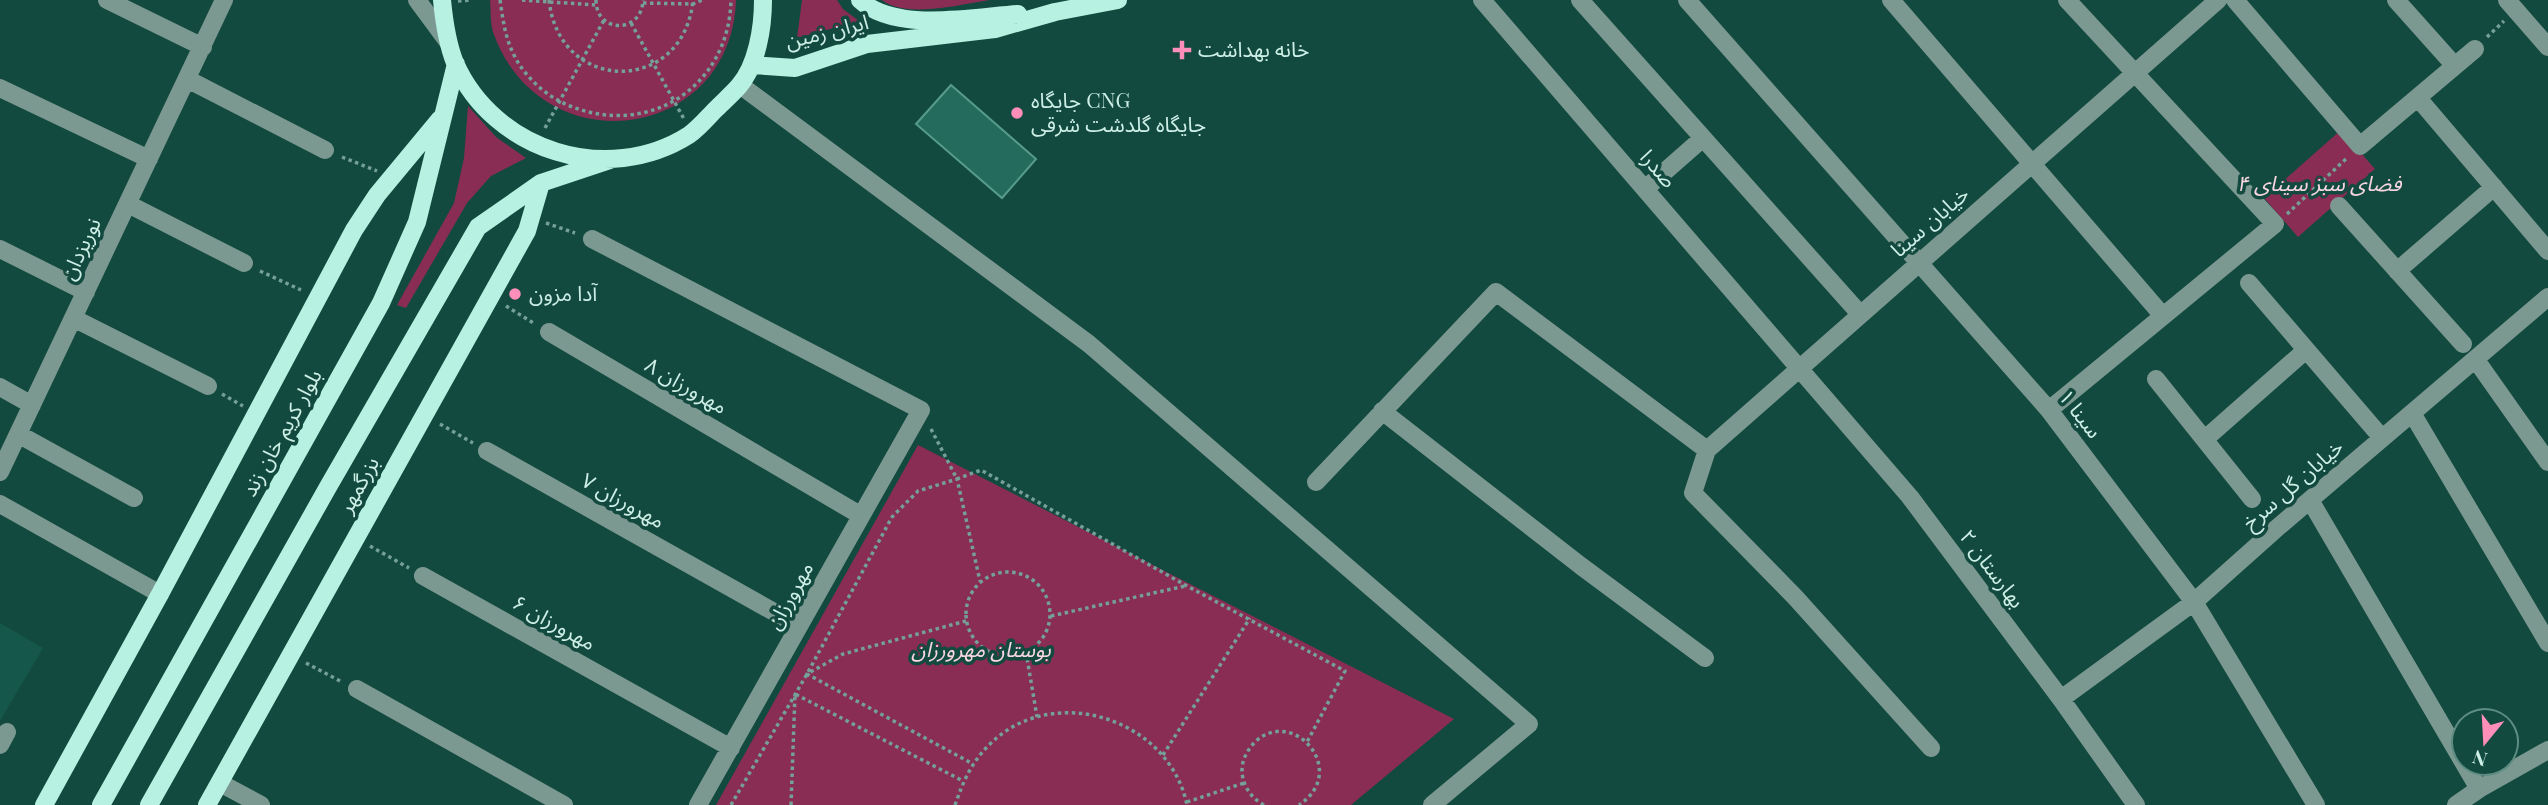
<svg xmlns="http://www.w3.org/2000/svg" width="2548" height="805" font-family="'Playfair Display','Noto Sans Arabic',serif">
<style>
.built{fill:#16574b}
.green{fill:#892d55}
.building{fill:#246b5d;stroke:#579c8b;stroke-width:2}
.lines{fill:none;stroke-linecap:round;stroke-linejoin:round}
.path{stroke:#74a096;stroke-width:3.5;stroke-dasharray:3.5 3.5;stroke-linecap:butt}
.minor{stroke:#7c9991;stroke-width:18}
.major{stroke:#b6f1e1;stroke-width:18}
.poi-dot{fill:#ff8eb9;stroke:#134a3f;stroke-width:2.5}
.labels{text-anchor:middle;stroke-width:7;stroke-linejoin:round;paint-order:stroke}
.street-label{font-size:21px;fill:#cdefe6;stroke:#134a3f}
.poi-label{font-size:21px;fill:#cdefe6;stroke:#134a3f;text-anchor:start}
.park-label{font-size:21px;font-style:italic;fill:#f9d7e2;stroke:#134a3f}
</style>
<rect width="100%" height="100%" fill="#134a3f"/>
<path class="built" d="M0,623L43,648L0,721Z"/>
<path class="green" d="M490,0H736C731,143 540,166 493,32C490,22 491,10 490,0Z
M802,0H837L843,9L859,21L797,38Z
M882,0H990C962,4 906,19 882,0Z
M468,106L496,137L526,158L491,176L467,203L406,308L397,305L454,203L464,158Z
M2341,130L2375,169L2298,237L2264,198Z
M918,445L1454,719L1351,805H716Z"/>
<path class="building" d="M951,85L1036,159L1002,198L916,124Z"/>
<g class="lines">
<path class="path" d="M500,0C503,20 505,38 515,57C526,78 547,97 570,106C650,138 729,86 731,0
M522,0L595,5
M549,0C559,95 684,95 693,0
M596,0C596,34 642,34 643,0
M458,1L472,0
M643,3L693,4L702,0
M631,23L684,119
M2487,37L2504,21
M545,128L604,20
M342,157L377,171
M2287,214L2348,157
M546,223L575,233
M260,271L301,290
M506,306L535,324
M222,394L243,406
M440,424L473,443
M931,429L957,479L981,470L1187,586L1345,671L1307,742
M370,546L409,568
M966 614a42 42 0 1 1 84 0a42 42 0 1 1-84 0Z
M1051,616L1185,586
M966,621L843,654L807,674L973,764
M1026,652L1037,717
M306,663L342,682
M1163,755L1250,618
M1187,802L1244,783
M731,805L807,674L892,517L918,491L957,479L980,581
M791,805L795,694L963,781
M955,805C963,782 971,763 989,745C1052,681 1169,718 1187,805
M1264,805C1251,798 1242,785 1242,770C1242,759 1248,749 1256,741C1294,707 1350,771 1299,805"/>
<path class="minor" d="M107,0L203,47
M417,0L448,42
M1482,0L1910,497L2061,699L2136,805
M1580,0L1860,314
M1687,0L2049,410L2194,602L2316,805
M1891,0L2163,316
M2235,0L2360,146L2475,49
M2396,0L2455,66
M2507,0L2548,47
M187,79L325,150
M740,85L1089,344L1529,724L1432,805
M0,88L149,159
M2418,98L2548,251
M1645,189L1703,138
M128,204L244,263
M2339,206L2463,344
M592,239L921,410L698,805
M0,249L86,292
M2397,271L2494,187
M2249,283L2382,438
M73,318L208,386
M549,332L860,515
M2476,360L2548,462
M2156,379L2252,499
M0,387L32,405
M2049,410L2275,224L2067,0
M1382,411L1581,566L1705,658
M2412,413L2548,643
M18,434L134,498
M2205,439L2306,350
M487,451L799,626
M0,472L224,0
M1316,482L1496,292L1707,450
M2310,500L2479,789L2456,805
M0,504L160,594
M423,576L731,748
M357,689L564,805
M2061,699L2194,602L2277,528L2548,297
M0,745L7,732
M1931,748L1795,597L1693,493L1707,450L2218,0
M220,783L261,805
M2479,789L2548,750"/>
<path class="major" d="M442,0C444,21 447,43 455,63C494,151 607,187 689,135C699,128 708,117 716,109C724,101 732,94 739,86C757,65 763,28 763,0
M860,0C895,33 973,17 1018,14
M752,65L795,68L867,44L995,29L1055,12L1118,0
M44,805L160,594L354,230L377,195L440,119
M101,805L381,303L417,222L456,64
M149,805L328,487L478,227L541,183L610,160
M207,805L527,231L541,183"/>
</g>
<g class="poi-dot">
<path d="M1178.5 39.5h7v7h7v7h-7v7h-7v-7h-7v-7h7z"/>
<circle cx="1017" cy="113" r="7"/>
<circle cx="515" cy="294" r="7"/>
</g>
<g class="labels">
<g class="street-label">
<text transform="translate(827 32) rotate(-14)" y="7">ایران زمین</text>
<text transform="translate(1658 169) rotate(49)" y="7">صدرا</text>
<text transform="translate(1930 222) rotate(-41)" y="7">خیابان سینا</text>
<text transform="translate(81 249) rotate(-65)" y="7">نوریزدان</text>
<text transform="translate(686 386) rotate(30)" y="7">مهرورزان ۸</text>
<text transform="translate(2080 414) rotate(52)" y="7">سینا ۱</text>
<text transform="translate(282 433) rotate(-61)" y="7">بلوار کریم خان زند</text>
<text transform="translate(359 485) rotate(-61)" y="7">بزرگمهر</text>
<text transform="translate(2293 485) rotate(-41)" y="7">خیابان گل سرخ</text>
<text transform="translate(623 501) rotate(29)" y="7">مهرورزان ۷</text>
<text transform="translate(1992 569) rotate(53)" y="7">بهارستان ۲</text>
<text transform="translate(790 596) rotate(-61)" y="7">مهرورزان</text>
<text transform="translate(554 623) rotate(29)" y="7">مهرورزان ۶</text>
</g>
<g class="poi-label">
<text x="1198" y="57">خانه بهداشت</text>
<text x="1031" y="108">جایگاه CNG<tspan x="1031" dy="24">جایگاه گلدشت شرقی</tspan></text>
<text x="529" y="301">آدا مزون</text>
</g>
<g class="park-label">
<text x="2319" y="191">فضای سبز سینای ۴</text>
<text x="981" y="657">بوستان مهرورزان</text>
</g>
</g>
<g transform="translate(2485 742) rotate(198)"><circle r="33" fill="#134a3f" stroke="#5d8c82" stroke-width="2"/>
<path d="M0-5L12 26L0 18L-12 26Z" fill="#ff8eb9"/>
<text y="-10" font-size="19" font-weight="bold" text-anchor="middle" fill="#cdefe6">N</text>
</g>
</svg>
